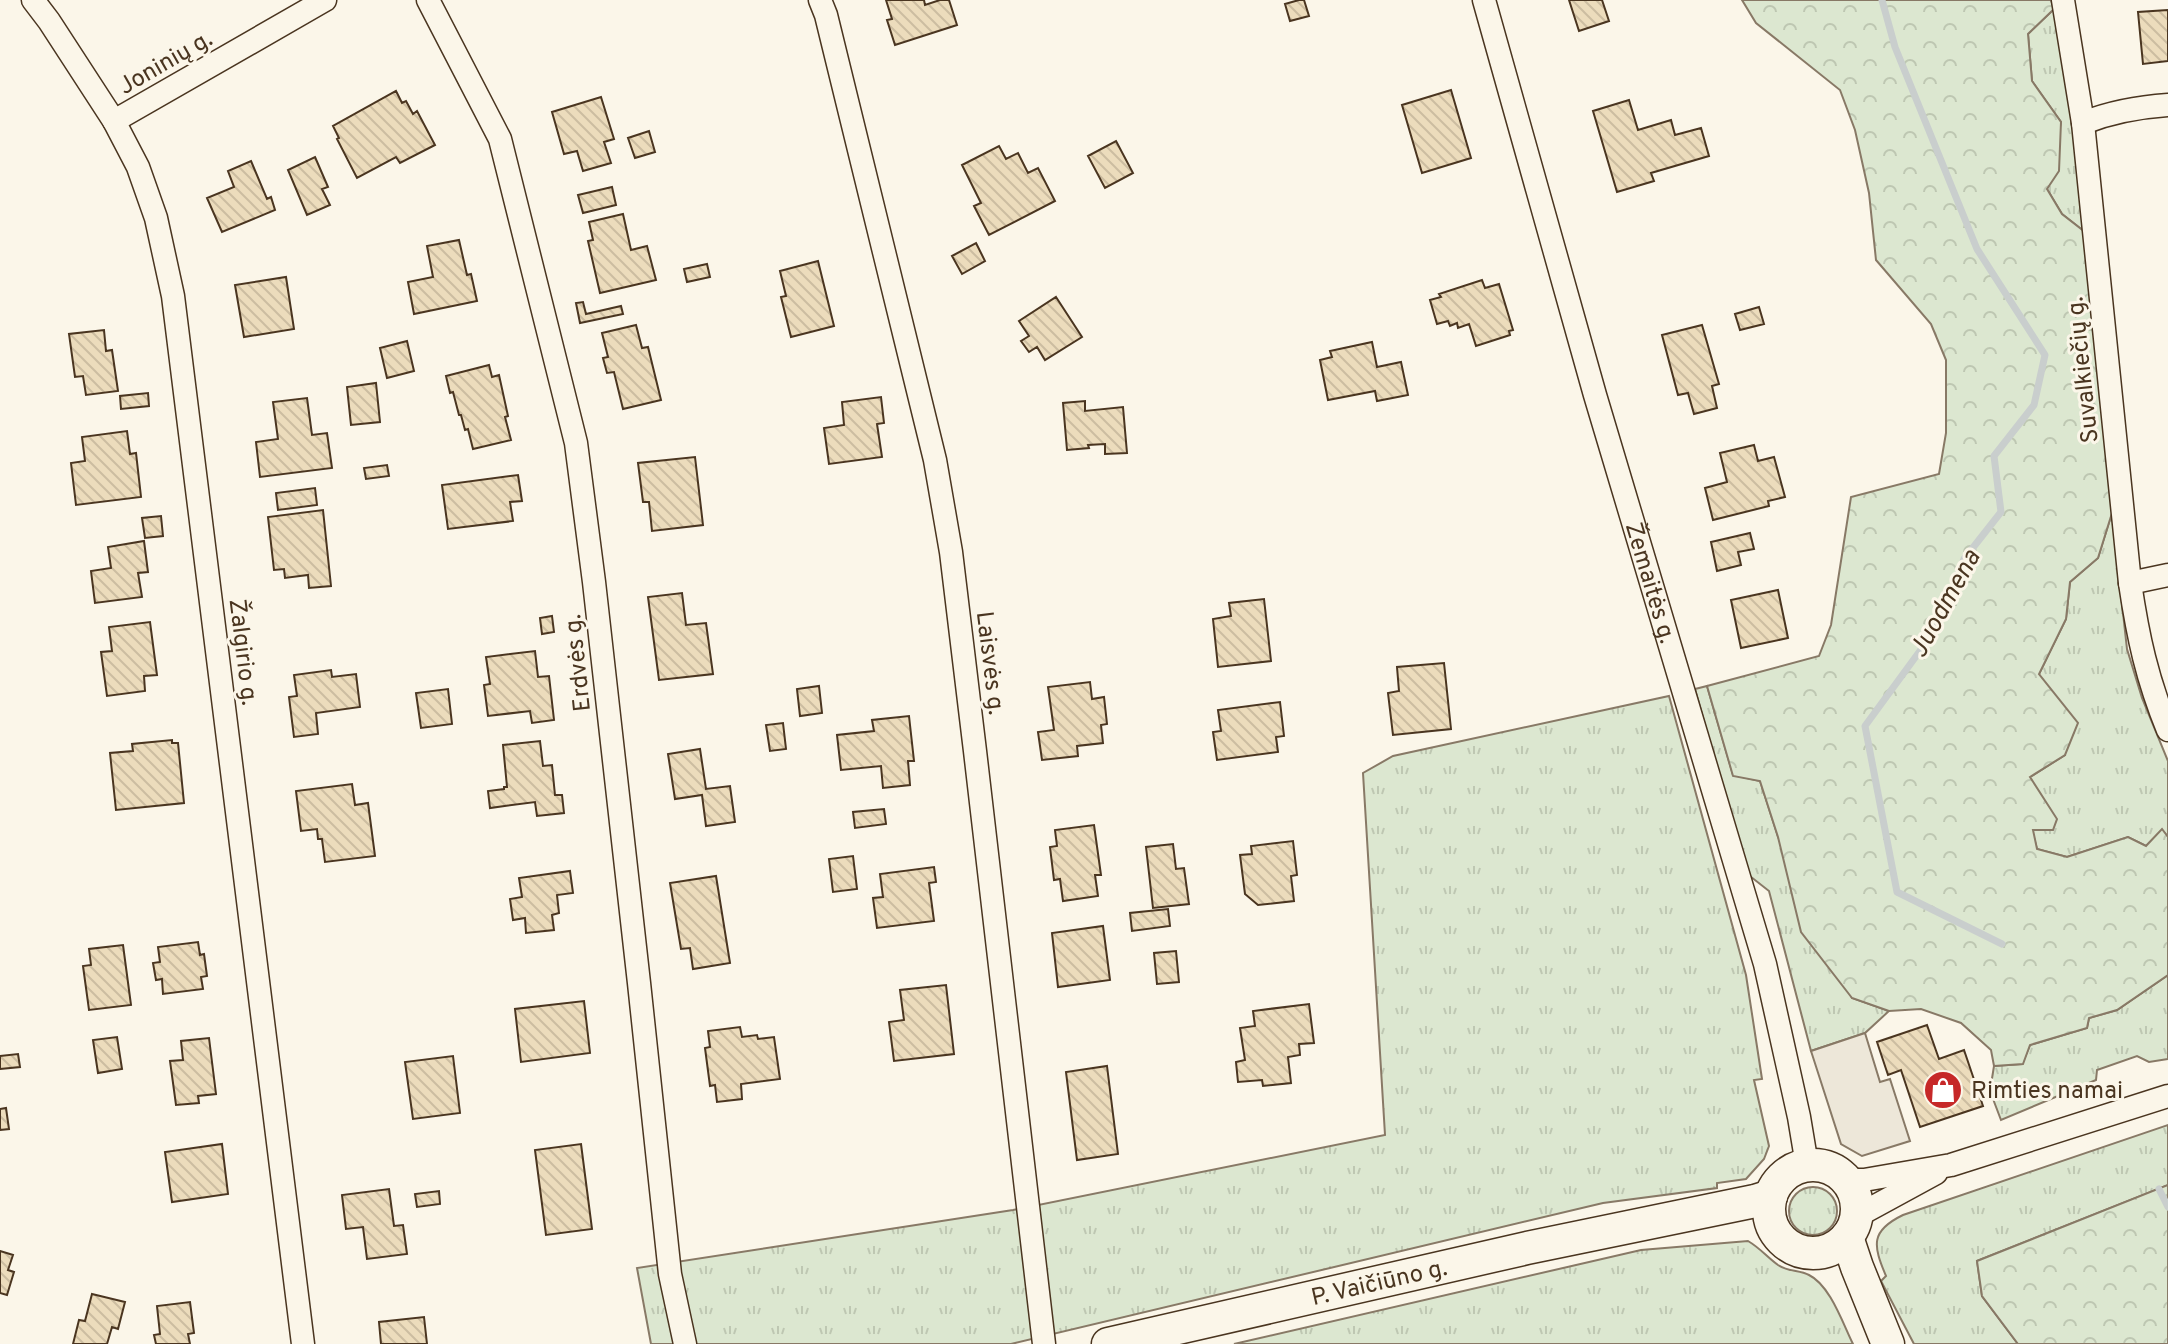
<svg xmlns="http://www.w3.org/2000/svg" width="2168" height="1344" font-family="Overpass,sans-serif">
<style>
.grass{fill:url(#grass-tufts);stroke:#887966;stroke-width:2}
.forest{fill:url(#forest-crowns);stroke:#887966;stroke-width:2}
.parking{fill:#ede7d9;stroke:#887966;stroke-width:2}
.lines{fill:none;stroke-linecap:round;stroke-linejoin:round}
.stream{stroke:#c9cecd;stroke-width:7}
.building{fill:url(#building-back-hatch);stroke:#4a3520;stroke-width:2}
.minor-casing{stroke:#4a3520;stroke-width:25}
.secondary-casing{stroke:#4a3520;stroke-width:35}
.minor{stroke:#fbf6e9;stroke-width:22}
.secondary{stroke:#fbf6e9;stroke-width:32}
.labels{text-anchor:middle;stroke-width:6;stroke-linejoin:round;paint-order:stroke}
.street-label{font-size:24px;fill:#4a3520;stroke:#fbf6e9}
.poi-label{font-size:24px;fill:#4a3520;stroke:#fbf6e9;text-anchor:start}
.water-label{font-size:26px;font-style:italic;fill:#4a3520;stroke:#fbf6e9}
</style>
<defs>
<pattern id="grass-tufts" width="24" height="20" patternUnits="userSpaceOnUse" patternTransform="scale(2)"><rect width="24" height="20" fill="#dce7d0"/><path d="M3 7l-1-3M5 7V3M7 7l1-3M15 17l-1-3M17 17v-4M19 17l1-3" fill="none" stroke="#bec7b2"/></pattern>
<pattern id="forest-crowns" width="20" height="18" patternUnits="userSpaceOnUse" patternTransform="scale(2)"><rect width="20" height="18" fill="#dce7d0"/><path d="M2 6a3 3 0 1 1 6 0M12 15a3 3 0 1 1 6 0" fill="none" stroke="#bec7b2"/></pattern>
<pattern id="building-back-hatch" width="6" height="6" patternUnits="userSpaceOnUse" patternTransform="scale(2)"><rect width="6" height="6" fill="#ecdcbc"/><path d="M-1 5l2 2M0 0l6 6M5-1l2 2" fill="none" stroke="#ccbda1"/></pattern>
</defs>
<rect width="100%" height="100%" fill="#fbf6e9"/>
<path class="grass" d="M2054,9L2074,124L2085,232L2062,214L2047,189L2061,122L2032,81L2028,34Z
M2112,513L2127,649L2142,698L2168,761V837L2162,830L2146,846L2128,837L2067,857L2037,849L2032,830L2030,777L2065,755L2039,674L2066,619L2070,582L2098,558Z
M1707,686L1733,775L1760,781L1778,837L1852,998L1889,1011L1865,1033L1811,1051L1769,891L1746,873L1695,689Z
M1669,696L1746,975L1762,1079L1754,1080L1769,1146L1764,1159L1746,1179L1717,1183V1188L1603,1203L1011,1344H651L637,1268L1013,1210L1385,1135L1363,773L1393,756Z
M2168,975V1059L2149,1062L2137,1056L2097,1070L2096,1080L2001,1120L1990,1091L1994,1066L2022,1064L2030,1045L2087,1028L2089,1018L2117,1010Z
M2168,1125V1185L1977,1261L1982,1296L2018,1344H1914L1881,1281L1886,1276C1873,1245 1870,1231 1903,1215Z
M1789 1211a24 24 0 1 1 48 0a24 24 0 1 1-48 0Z
M1748,1241C1760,1248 1767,1257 1778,1265C1789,1272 1799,1270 1809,1275C1830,1285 1843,1324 1853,1344H1234L1641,1250Z"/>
<path class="forest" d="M1742,0H2051L2054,9L2028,34L2032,81L2061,122L2059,171L2047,189L2062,214L2085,232L2112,513L2098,558L2070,582L2066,619L2039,674L2078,723L2065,755L2030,777L2057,819L2053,830H2033L2037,849L2067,857L2128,837L2146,846L2162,829L2168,837V975L2117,1010L2089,1018L2087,1028L2030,1045L2023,1064L1994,1066L1991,1050L1961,1023L1921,1009L1889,1011L1852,998L1801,932L1778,837L1760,781L1733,776L1707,686L1819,656L1831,625L1851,497L1939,474L1946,433V360L1931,324L1876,260L1869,193L1855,130L1840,90L1756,23Z
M2168,1185V1344H2018L1982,1296L1977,1261Z"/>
<path class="parking" d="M1865,1033L1880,1082L1890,1079L1910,1141L1862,1156L1841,1144L1811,1051Z"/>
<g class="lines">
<path class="stream" d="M1882,0L1895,47L1977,249L2045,355L2034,405L1994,456L2001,512L1964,559L1936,629L1865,726L1897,892L2002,944
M2159,1189L2168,1207"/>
</g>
<path class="building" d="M886,0H924L925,5L940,0H949L957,25L895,45L887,20L892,19Z
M1299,0H1304L1309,16L1290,21L1285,4Z
M1569,0H1602L1609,21L1579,31Z
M2168,10V61L2143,64L2138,12Z
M1451,90L1471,158L1422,173L1402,105Z
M396,91L402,103L406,101L413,114L417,111L435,145L400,163L396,157L357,178L337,139L339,138L333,126Z
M601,97L614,139L604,142L611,163L583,171L577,151L564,154L552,112Z
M1629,100L1638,130L1671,120L1675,135L1701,128L1709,156L1651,173L1654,181L1617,192L1593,111Z
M649,131L655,152L635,158L628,138Z
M1116,141L1133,173L1105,188L1088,156Z
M999,146L1006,159L1018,153L1028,173L1038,168L1055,201L989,235L974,206L981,203L962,165Z
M315,157L328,187L322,189L330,205L307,215L288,170Z
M251,161L267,199L271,197L275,210L222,232L207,198L234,187L228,171Z
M612,187L616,205L583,213L578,195Z
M623,214L631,250L647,246L656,280L600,293L588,241L593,240L589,222Z
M459,240L467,275L471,274L477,301L414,314L408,282L433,277L427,246Z
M976,243L985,261L962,274L952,256Z
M818,261L834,326L791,337L781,297L786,296L780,271Z
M707,264L710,277L687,282L684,269Z
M286,277L294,329L244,337L235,285Z
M1482,280L1485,288L1499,284L1513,330L1509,331L1510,335L1476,346L1469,324L1458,328L1457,323L1450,326L1448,321L1437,324L1430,300L1441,297L1439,294Z
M1056,297L1082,337L1045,360L1037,347L1029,352L1021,341L1029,336L1019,321Z
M583,302L586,314L621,306L623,314L580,323L576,303Z
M1759,307L1764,324L1740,330L1735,314Z
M636,325L642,348L648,347L661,400L623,409L614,372L607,373L603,358L608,357L602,333Z
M1702,325L1719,384L1712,386L1717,408L1694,414L1688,393L1678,395L1662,335Z
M104,330L106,351L112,350L118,391L86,395L83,376L75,377L69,334Z
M407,341L414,371L387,378L380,348Z
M1372,342L1377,367L1401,362L1408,395L1377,401L1375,391L1328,400L1320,360L1332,357L1330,351Z
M489,365L492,377L499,375L508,416L505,417L511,440L473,449L468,429L465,430L461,415H459L453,392L450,393L446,376Z
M376,383L380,422L351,425L347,387Z
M148,393L149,406L121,409L120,396Z
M881,397L884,423L877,424L882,457L829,464L824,428L844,425L842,402Z
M307,398L312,435L327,433L332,468L260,477L256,442L278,439L273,402Z
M1085,401V411L1123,407L1127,453L1105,454V444L1088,445L1089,448L1067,450L1063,403Z
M127,431L130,454L136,453L141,497L76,505L71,463L85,461L82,437Z
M1754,445L1758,461L1774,457L1785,497L1768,501L1769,506L1713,520L1705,488L1727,482L1720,453Z
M695,457L703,525L652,531L649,502H643L638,463Z
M387,465L389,476L366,479L364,468Z
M518,475L522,501L510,502L513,521L448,529L442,485Z
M315,488L317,505L278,510L276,493Z
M323,510L331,586L309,588L308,575L285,578L284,569L274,570L268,517Z
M161,516L163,536L145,538L142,518Z
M1750,533L1754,549L1738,552L1741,565L1717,571L1711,542Z
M144,541L148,572L138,573L142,597L95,603L91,571L111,568L108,547Z
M1778,590L1788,638L1741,648L1731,600Z
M682,593L686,625L706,623L713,674L659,680L648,597Z
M1264,599L1271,661L1218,667L1213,619L1231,616L1229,603Z
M552,616L554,632L542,634L540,618Z
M150,622L157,675L144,676L145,691L107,696L101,652L112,651L109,627Z
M535,651L538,677L549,676L554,720L532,723L530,711L488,716L484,685L490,684L486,657Z
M1444,663L1451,729L1393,735L1388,693L1399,691L1397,667Z
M331,670L332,677L356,674L360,707L316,713L318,734L294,737L289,697L297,696L294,675Z
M1090,682L1092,699L1104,697L1107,724L1101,725L1103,743L1077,746L1078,756L1042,760L1038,732L1054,730L1048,687Z
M819,686L822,713L800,716L797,689Z
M448,689L452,724L421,728L416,693Z
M1280,702L1284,736L1276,737L1278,752L1217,760L1213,732L1221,731L1218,710Z
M909,716L914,761H908L910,785L883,788L881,766L841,770L837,735L874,731L872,720Z
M783,723L786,749L770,751L766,725Z
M172,740V743H178L184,803L116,810L110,753L133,751L132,744Z
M540,741L543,766L552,765L555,795H562L564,813L537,816L535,802L490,808L488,791L504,789V787H507L503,745Z
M700,749L706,789L730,786L735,822L706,826L702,795L675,799L668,754Z
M352,784L355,805L368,803L375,856L325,862L322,839H318L317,829L301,831L296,791Z
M884,809L886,824L855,828L853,812Z
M1094,825L1101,875H1095L1098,896L1063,901L1060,879L1054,880L1050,847L1057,846L1055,830Z
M1293,841L1297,875L1291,876L1294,901L1258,905L1245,894L1240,855L1252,854L1251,846Z
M1173,844L1176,869L1184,868L1189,904L1153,908L1146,847Z
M853,856L857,889L833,892L829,859Z
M934,867L936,882L929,883L934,921L877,928L873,898L883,897L880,874Z
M570,871L573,893L557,895L559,913L552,915L554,930L526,933L525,918L513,920L510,899L522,897L519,878Z
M716,876L730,963L693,969L690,948L681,949L670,883Z
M1168,909L1170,926L1132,931L1130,913Z
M1103,926L1110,980L1058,987L1052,933Z
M198,942L200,955L204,954L207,976L201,977L203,989L163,994L162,979L156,980L153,963L160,962L158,947Z
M123,945L131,1005L89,1010L83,966L91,965L89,949Z
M1176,951L1179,982L1157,984L1154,953Z
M946,985L954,1054L894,1061L889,1022L904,1020L900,990Z
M584,1001L590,1053L521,1062L515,1009Z
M1309,1004L1314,1043L1299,1044L1300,1055L1288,1057L1291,1083L1263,1086L1262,1080L1238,1082L1236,1062L1245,1060L1240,1028L1255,1026L1253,1011Z
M1927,1025L1939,1059L1964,1050L1983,1106L1920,1127L1901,1070L1888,1075L1877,1042Z
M740,1027L742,1037L757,1035L758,1039L774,1037L780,1079L741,1084L742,1099L717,1102L715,1085L710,1086L705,1048L710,1047L708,1031Z
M117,1037L122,1069L98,1073L93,1040Z
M209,1038L216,1094L198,1096L199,1103L176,1105L170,1061L183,1060L181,1041Z
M18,1054L20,1067L0,1069V1056Z
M453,1056L460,1113L413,1119L405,1062Z
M1107,1066L1118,1154L1077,1160L1066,1072Z
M6,1108L9,1129L0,1130V1109Z
M222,1144L228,1194L172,1202L165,1152Z
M581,1144L592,1229L546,1235L535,1150Z
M389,1189L394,1226L403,1225L407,1254L367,1259L363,1227L346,1229L342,1195Z
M439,1191L440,1204L417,1207L415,1194Z
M0,1251L13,1255L8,1270L14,1272L7,1295L0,1293Z
M92,1294L125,1302L118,1329L112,1327L107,1344H73L79,1320L85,1321Z
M190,1302L194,1333L188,1334L190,1344H156L154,1335L160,1334L157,1306Z
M424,1317L427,1344H381L379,1322Z"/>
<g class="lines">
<defs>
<g id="minor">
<path d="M33,0L49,21L114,121L138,167L156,218L173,296L303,1344"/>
<path d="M428,0L500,139L576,443L594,582L639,983L670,1274L685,1344"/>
<path d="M820,0L826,15L935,460L951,552L975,751L1044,1344"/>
<path id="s1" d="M1484,0L1595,395L1765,964L1799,1117L1807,1165"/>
<path d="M2063,0L2083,123L2130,583C2138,637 2147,679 2168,730"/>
<path d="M114,121L325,0"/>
<path d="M2083,123C2111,112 2138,107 2168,105"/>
<path d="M2130,583L2168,575"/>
<path d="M1846,1180H1864L1951,1165L2168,1096"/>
<path d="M1857,1216L1936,1173"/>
</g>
<g id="secondary">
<circle cx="1813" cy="1209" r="44"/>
<path d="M1847,1237L1857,1267L1888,1344"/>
<path id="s2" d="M1108,1344L1527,1248L1755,1201L1771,1196"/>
</g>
</defs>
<use href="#minor" class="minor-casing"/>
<use href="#secondary" class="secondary-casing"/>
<use href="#minor" class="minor"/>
<use href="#secondary" class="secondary"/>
</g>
<defs>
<symbol id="shop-disc" viewBox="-11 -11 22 22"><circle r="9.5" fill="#c62828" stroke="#fbf6e9"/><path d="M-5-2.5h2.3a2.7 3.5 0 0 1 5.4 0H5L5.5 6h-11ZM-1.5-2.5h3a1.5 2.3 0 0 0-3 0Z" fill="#fff"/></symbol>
</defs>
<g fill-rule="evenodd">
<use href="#shop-disc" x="1921" y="1068" width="44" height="44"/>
</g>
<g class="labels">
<g class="street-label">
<text transform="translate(165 62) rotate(-30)" y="8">Joninių g.</text>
<text transform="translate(2082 370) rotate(-96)" y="8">Suvalkiečių g.</text>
<text dy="8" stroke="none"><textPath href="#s1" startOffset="606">Žemaitės g.</textPath></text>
<text transform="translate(244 652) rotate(83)" y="8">Žalgirio g.</text>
<text transform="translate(577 663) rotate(-96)" y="8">Erdvės g.</text>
<text transform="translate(991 663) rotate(83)" y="8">Laisvės g.</text>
<text dy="8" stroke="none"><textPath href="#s2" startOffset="278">P. Vaičiūno g.</textPath></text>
</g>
<g class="poi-label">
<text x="1971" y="1098">Rimties namai</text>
</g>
<g class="water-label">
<text transform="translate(1944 603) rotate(-61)" y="9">Juodmena</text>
</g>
</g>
</svg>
